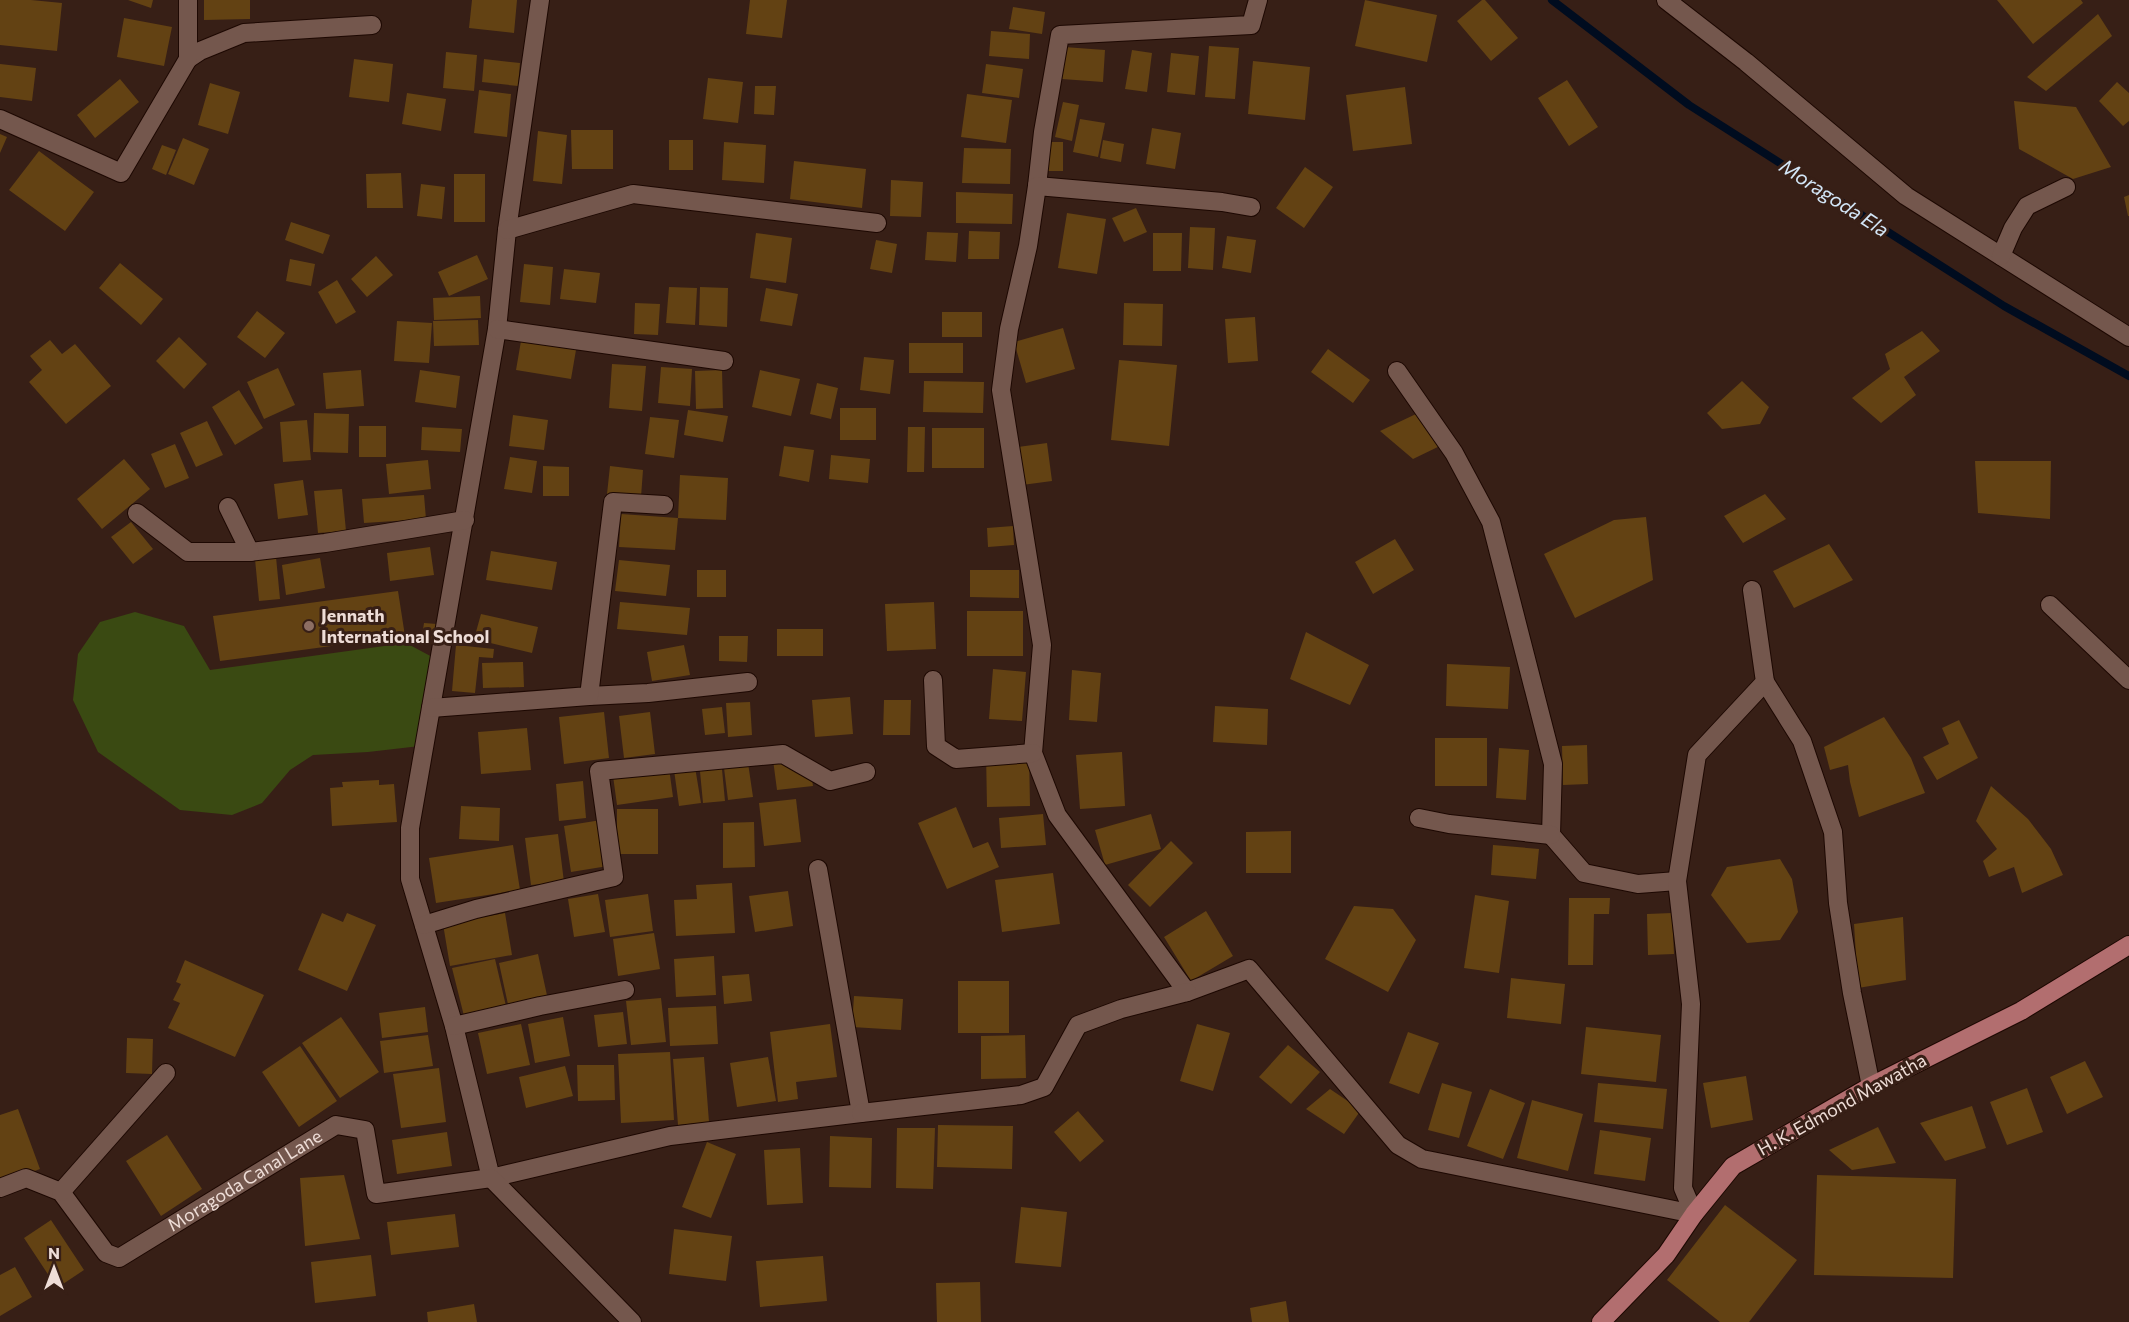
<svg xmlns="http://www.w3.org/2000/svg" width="2129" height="1322" font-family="Commissioner,sans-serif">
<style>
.green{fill:#3a4a12}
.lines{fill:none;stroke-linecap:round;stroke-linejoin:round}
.stream{stroke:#000c1f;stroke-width:8}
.building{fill:#634213}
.minor-casing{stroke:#1d0802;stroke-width:20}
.major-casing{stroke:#1d0802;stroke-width:20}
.minor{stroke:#74574d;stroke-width:18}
.major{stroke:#b26e6f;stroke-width:18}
.education-dot{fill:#8d6e63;stroke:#371f16;stroke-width:2}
.labels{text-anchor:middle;stroke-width:6;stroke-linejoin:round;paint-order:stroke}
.poi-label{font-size:18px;font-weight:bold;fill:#eeddd7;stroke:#371f16;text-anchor:start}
.street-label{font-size:18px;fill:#eeddd7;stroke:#371f16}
.water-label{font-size:20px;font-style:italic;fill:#d3e6f7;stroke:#371f16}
</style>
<rect width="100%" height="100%" fill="#371f16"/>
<path class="green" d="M135,612L184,626L210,670L406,643L436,659L420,746L368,752L313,755L290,770L262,803L232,815L180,810L98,752L73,700L78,654L100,622Z"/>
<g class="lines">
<path class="stream" d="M1552,0L1689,105L2004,306L2129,376"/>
</g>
<path class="building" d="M0,0H31L62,3L57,51L0,45Z
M128,0H153L151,8Z
M204,0H250V19L204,20Z
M472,0H517L514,33L469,28Z
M750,0H787L782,38L746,34Z
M1365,0L1437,15L1427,62L1355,46Z
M1482,0H1485L1518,38L1491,61L1457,21Z
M1997,0H2081L2083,3L2033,44Z
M1013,7L1045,12L1042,34L1009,29Z
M2098,14L2112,36L2046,91L2027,77Z
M124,18L172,27L164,66L117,57Z
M991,31L1030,34L1029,59L989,56Z
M1209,46L1239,48L1235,99L1205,97Z
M1064,47L1105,50L1103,82L1062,79Z
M1132,50L1152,53L1147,92L1125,89Z
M446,52L477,55L474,91L443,88Z
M1171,53L1199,56L1195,95L1167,92Z
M354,59L393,64L389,102L349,97Z
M484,59L520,63L518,86L482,82Z
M1253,61L1310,67L1305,120L1248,114Z
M0,64L36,68L32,101L0,97Z
M986,64L1023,69L1019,98L982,93Z
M708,78L743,82L738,123L703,119Z
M120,79L139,102L95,138L77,115Z
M1567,80L1598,127L1569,146L1538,98Z
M2117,82L2129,93V121L2123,126L2099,101Z
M210,83L240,92L228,134L198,125Z
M755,86H776L774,115L754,114Z
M1405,87L1412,144L1353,151L1346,95Z
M479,90L511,94L507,137L474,133Z
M407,93L446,99L441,131L402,124Z
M967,94L1012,100L1006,143L961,137Z
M2014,101L2076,107L2111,167L2073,179L2019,149Z
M1063,102L1079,105L1072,141L1055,137Z
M1080,119L1105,123L1098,157L1073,152Z
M1152,128L1181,133L1175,169L1146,164Z
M571,130H613V169H572Z
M538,131L567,135L562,184L533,181Z
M0,134L7,137L0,153Z
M183,138L209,149L194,185L168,174Z
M669,140H693V170H669Z
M1103,140L1124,144L1121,162L1100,158Z
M724,142L766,145L764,183L722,180Z
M1042,142H1063V171H1042Z
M162,145L176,150L166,175L152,169Z
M964,148L1011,149L1010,184L962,183Z
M39,151L94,192L65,231L9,190Z
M794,161L866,169L862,208L790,199Z
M1305,167L1333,187L1304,228L1276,208Z
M401,173L403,208H367L366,174Z
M454,174H485V222H454Z
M891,180L923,182L921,217L890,216Z
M421,184L445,187L442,219L417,216Z
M956,192L1013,194L1012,224L956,223Z
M2129,195V216H2128L2124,197Z
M1136,208L1147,232L1124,242L1112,218Z
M1067,213L1106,219L1097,274L1058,268Z
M291,222L330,235L323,254L285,240Z
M1190,227L1215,228L1213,270L1188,268Z
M969,231L1000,232L999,259H968Z
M927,232L958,233L956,262L925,260Z
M756,233L792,238L786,283L750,278Z
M1153,233H1182L1181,271H1153Z
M1227,236L1256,240L1251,273L1222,268Z
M876,240L897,244L892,273L870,269Z
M477,255L488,279L449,296L438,272Z
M376,256L393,275L367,297L351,279Z
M290,259L315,264L311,286L286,281Z
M120,263L163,299L141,325L99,288Z
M524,264L553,267L550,305L520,302Z
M564,269L600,273L596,303L560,299Z
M337,280L356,312L336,324L318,292Z
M669,287L697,288L695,325L666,323Z
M700,287L728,288L727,327L699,325Z
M766,288L798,294L792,326L760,321Z
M480,296L481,318L434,320L433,298Z
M635,303L660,304L658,335L634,334Z
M1124,303L1163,304L1162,346L1123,345Z
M257,311L285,333L265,358L237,337Z
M942,312H982V337H942Z
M1255,317L1258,361L1228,363L1225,319Z
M478,320L479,345L434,346L433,321Z
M397,321L432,323L429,363L394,361Z
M1063,328L1075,369L1026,383L1014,342Z
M1922,331L1940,351L1904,377L1916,395L1881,423L1852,398L1890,369L1885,354Z
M179,337L207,364L184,389L156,361Z
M50,340L62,354L75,344L111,386L66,424L29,382L42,370L30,356Z
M521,341L576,350L571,379L516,370Z
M909,343H963V373H909Z
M1328,349L1370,380L1353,403L1311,372Z
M864,357L894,360L890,394L860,390Z
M1119,360L1177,365L1169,446L1111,440Z
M612,364L646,366L642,411L609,408Z
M661,367L692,369L690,406L658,403Z
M278,368L295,405L264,419L247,382Z
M361,370L364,406L326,409L323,373Z
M420,370L460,376L456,408L415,402Z
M722,370L723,408L696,409L695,371Z
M760,370L800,379L791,416L752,407Z
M924,381L984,382L983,413L923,412Z
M1742,381L1769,407L1760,424L1722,429L1707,413Z
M817,383L838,388L831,419L810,414Z
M239,390L263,428L235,445L212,407Z
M840,408H876V440H840Z
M688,410L728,416L723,442L684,435Z
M314,413L349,414L348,453L313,452Z
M1416,414L1444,444L1413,459L1380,431Z
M513,415L548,420L544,450L509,446Z
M650,417L679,420L674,458L645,454Z
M307,420L311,460L283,462L280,422Z
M207,421L223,455L196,467L180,433Z
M359,426H386V457H359Z
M422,427L462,429L460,452L421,450Z
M908,427H925L924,472H907Z
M932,428H984V468H932Z
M1047,443L1052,481L1022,485L1018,447Z
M175,444L189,478L165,488L151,454Z
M784,446L814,450L809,482L779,476Z
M831,455L870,459L868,483L829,479Z
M510,457L537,461L532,493L504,489Z
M124,459L150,489L102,529L77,499Z
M428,460L431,489L389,494L386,464Z
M1975,461H2051L2050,519L1978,513Z
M543,466L569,467V496H543Z
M610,466L643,470L641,497L607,494Z
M680,475L728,478L726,520L678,518Z
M303,480L308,515L278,519L274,484Z
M342,489L346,531L318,533L314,491Z
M1765,494L1786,519L1743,543L1724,516Z
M424,495L426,519L364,523L362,499Z
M621,514L678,518L675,550L619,547Z
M1646,517L1653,580L1575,618L1544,554L1614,520Z
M131,522L153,549L133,564L111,537Z
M1013,526L1014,545L988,547L987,528Z
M1395,539L1414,570L1373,594L1355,562Z
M1829,544L1853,580L1794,608L1773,571Z
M430,547L434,575L390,581L387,553Z
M491,551L557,562L552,590L486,580Z
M276,557L280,599L259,601L255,559Z
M320,558L325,588L286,595L282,565Z
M619,560L670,565L666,596L615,591Z
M697,570H726V597H697Z
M970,570H1019V598L970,597Z
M398,591L405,636L220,661L213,616Z
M620,602L690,608L687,635L617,629Z
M934,602L936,649L887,651L885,604Z
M967,611H1023V656H967Z
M481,614L538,627L532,653L474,639Z
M424,623L437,624L434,644L421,642Z
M777,629H823V656H777Z
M1306,632L1369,665L1350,705L1290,679Z
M719,636H748L747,662L719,661Z
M456,645L494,649L493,658L479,657L475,693L452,691Z
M684,645L690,675L652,681L647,652Z
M523,662L524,687L483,688L482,663Z
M1447,664L1510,667L1508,709L1446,706Z
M993,669L1026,672L1022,721L989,719Z
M1072,670L1101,673L1097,722L1069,720Z
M850,697L853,734L815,737L812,700Z
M884,700H911L910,735H883Z
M750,702L752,735L728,737L726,703Z
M1215,706L1268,709L1267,745L1213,742Z
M722,707L725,733L705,735L702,709Z
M604,712L609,758L564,764L559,717Z
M650,712L655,754L624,758L619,716Z
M1884,717L1911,758L1925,793L1859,817L1850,782L1848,765L1830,770L1824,747Z
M1959,720L1978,758L1937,780L1923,757L1949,744L1942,728Z
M527,728L531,770L481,774L478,732Z
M1435,738H1487V786H1435Z
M1587,745L1588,784L1563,785L1562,746Z
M1499,748L1529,750L1526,800L1496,798Z
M1029,751L1030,806L987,807L986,752Z
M772,752L810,766L813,786L777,790Z
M1122,752L1125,806L1080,809L1076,755Z
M747,756L753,797L728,800L723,760Z
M721,759L725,801L703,803L699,761Z
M695,767L701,803L679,806L674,770Z
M669,768L673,797L617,805L613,776Z
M379,780V785L394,784L397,822L332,826L330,788L343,787L342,782Z
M583,781L586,818L559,821L556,784Z
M1991,786L2028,819L2051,849L2063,875L2022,893L2014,867L1989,877L1983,861L1997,849L1976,821Z
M796,799L801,842L764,846L759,803Z
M461,806L500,808L499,841L459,839Z
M956,807L973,848L988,842L999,867L947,889L918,823Z
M617,809H658V854H617Z
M1043,814L1046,845L1001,848L999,818Z
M1151,814L1161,849L1105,865L1095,830Z
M601,820L608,866L571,872L564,826Z
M754,822L755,867L723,868V823Z
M1291,831V873H1246V832Z
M558,834L564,882L531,885L525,838Z
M1171,841L1193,863L1150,907L1128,885Z
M513,845L520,890L436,903L429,858Z
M1493,845L1539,849L1536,879L1491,875Z
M1780,859L1792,879L1798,912L1780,940L1747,943L1711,895L1727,867Z
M1053,873L1060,924L1002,932L995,880Z
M732,883L735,933L676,936L674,900L697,899L696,885Z
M788,891L793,926L755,932L749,896Z
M598,894L605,932L574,937L568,899Z
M648,894L653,931L610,937L605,900Z
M1475,895L1509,901L1499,973L1464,968Z
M1569,898H1610L1609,914H1594L1593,965H1568Z
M1354,906L1393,909L1416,940L1388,992L1325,959Z
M1206,911L1233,956L1191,981L1164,937Z
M322,913L343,922L347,913L376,925L347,991L298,970Z
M505,913L512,955L450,966L443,924Z
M1672,913L1674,954L1648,955L1647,914Z
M1903,917L1906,980L1858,988L1854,924Z
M654,933L660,969L618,976L613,939Z
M538,954L548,1000L509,1009L499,963Z
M714,956L716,995L676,997L674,959Z
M495,959L506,1006L464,1016L452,968Z
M185,960L264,995L235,1057L168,1028L180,1003L173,1000L181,984L176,982Z
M749,974L752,1001L724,1004L722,976Z
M1511,978L1565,984L1561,1024L1507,1018Z
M958,981H1009V1033H958Z
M854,996L903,999L901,1030L852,1027Z
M661,998L666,1042L631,1045L626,1001Z
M716,1006L718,1044L670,1046L668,1008Z
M425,1007L428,1032L382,1038L379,1013Z
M623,1012L627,1044L598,1047L594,1015Z
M341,1017L379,1072L340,1098L302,1043Z
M563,1017L570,1056L535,1063L528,1024Z
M521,1024L530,1065L487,1074L478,1033Z
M830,1024L837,1077L796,1082L798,1099L778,1102L770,1032Z
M1197,1024L1230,1033L1213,1091L1180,1081Z
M1586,1027L1661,1035L1656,1082L1581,1074Z
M1408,1032L1439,1043L1419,1094L1389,1083Z
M428,1035L433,1066L384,1073L380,1041Z
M1025,1035L1026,1078L981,1079V1036Z
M127,1038L153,1039L152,1074L126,1073Z
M1288,1045L1320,1072L1291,1104L1259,1077Z
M300,1046L337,1101L299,1127L262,1072Z
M670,1052L674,1120L621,1123L618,1054Z
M704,1057L709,1122L678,1125L673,1059Z
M768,1057L776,1101L737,1107L730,1063Z
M2085,1061L2103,1097L2067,1114L2050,1077Z
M577,1065H614L615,1100L578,1101Z
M565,1066L573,1096L526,1108L519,1077Z
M439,1068L446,1122L401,1128L393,1074Z
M1746,1076L1753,1120L1711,1128L1703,1083Z
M1442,1083L1472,1092L1459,1138L1428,1130Z
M1598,1083L1667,1089L1663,1129L1594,1122Z
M2027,1088L2043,1132L2007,1145L1990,1102Z
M1330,1089L1361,1110L1344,1134L1306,1109Z
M1490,1089L1525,1103L1503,1159L1467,1146Z
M1532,1100L1583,1114L1568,1171L1517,1158Z
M1972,1106L1986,1148L1945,1161L1920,1123Z
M18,1109L40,1169L0,1184V1115Z
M1078,1111L1104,1141L1080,1162L1054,1132Z
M938,1125L1013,1126L1012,1169L937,1167Z
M1878,1127L1896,1163L1852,1170L1829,1150Z
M897,1128H935L933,1189L896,1188Z
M1600,1130L1651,1138L1645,1181L1594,1174Z
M447,1132L452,1166L397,1174L392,1140Z
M167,1135L202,1189L161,1216L126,1161Z
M830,1136L872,1138L871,1188L829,1187Z
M707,1142L736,1154L711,1218L682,1207Z
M800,1148L803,1203L767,1205L764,1150Z
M344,1175L360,1239L305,1246L300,1178Z
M1817,1175L1956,1179L1953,1278L1814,1275Z
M1725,1205L1797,1260L1749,1322H1720L1667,1280Z
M1021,1207L1067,1212L1061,1267L1015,1263Z
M455,1214L459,1247L391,1255L387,1222Z
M51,1220L84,1270L57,1288L24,1238Z
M674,1229L732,1236L726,1281L669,1274Z
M371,1255L376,1296L315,1303L311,1262Z
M823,1256L827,1301L760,1307L756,1261Z
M15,1267L32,1297L0,1316V1275Z
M980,1282L981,1322H937L936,1283Z
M1286,1301L1289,1322H1252L1250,1308Z
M474,1304L477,1322H428L427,1312Z"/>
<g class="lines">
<defs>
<g id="minor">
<path d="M540,0L507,230L497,329L410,828V879L454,1026L491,1178L670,1136L861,1113L818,869"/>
<path d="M1666,0L1746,62L1906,196L2129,337"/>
<path d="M188,59L200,51L244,33L372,25"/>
<path d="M0,119L121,173L188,59V0"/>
<path d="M1037,186L1043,132L1060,35L1251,25L1258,0"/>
<path d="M1251,207L1222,202L1037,186L1028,246L1009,329L1001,390L1042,645L1033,753L1057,815L1187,992L1249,969L1398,1145L1422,1159L1694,1214"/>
<path d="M507,230L633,194L877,223"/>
<path d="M2001,256L2013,228L2027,206L2066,187"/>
<path d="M497,329L724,361"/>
<path d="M1397,371L1454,453L1491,522L1553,764L1551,835L1584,873L1638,884L1677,881"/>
<path d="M228,507L250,552L325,543L465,520"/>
<path d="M137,513L188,552H250"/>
<path d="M2050,605L2129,680"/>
<path d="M933,680L936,746L956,759L1033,753"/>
<path d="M1765,682L1802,741L1833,832L1838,903L1852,993L1871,1086"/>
<path d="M589,696L648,693L748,682"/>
<path d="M431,708L589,696L613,502L664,505"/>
<path d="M1419,818L1449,824L1551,835"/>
<path d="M424,925L476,909L614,877L599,771L783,754L830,781L866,772"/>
<path d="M454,1026L540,1006L625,990"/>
<path d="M861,1113L1021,1095L1044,1087L1078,1025L1121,1009L1187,992"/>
<path id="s1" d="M0,1188L26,1178L61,1192L106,1253L119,1258L336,1125L365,1130L376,1194L491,1178L632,1322"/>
<path d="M61,1192L166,1073"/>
<path d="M1694,1214L1683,1188L1691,1004L1677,881L1697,755L1765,682L1752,590"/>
</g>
<path id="major" d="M1601,1322L1666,1255L1694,1214L1733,1166L1871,1086L2021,1011L2129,945"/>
</defs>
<use href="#minor" class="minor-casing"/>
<use href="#major" class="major-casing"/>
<use href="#minor" class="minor"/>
<use href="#major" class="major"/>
</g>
<circle class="education-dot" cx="309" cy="626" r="6"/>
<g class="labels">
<g class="poi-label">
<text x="321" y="622">Jennath<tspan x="321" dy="21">International School</tspan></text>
</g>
<g class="street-label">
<text transform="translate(1842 1105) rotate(-29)" y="6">H. K. Edmond Mawatha</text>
<text dy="6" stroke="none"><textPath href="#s1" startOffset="303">Moragoda Canal Lane</textPath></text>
</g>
<g class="water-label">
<text transform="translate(1834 198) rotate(33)" y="7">Moragoda Ela</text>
</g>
</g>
<g transform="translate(54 1268)" stroke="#371f16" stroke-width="4.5" paint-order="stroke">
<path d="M0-4.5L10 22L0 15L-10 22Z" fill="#eeddd7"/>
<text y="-9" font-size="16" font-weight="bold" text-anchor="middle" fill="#eeddd7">N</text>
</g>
</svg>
